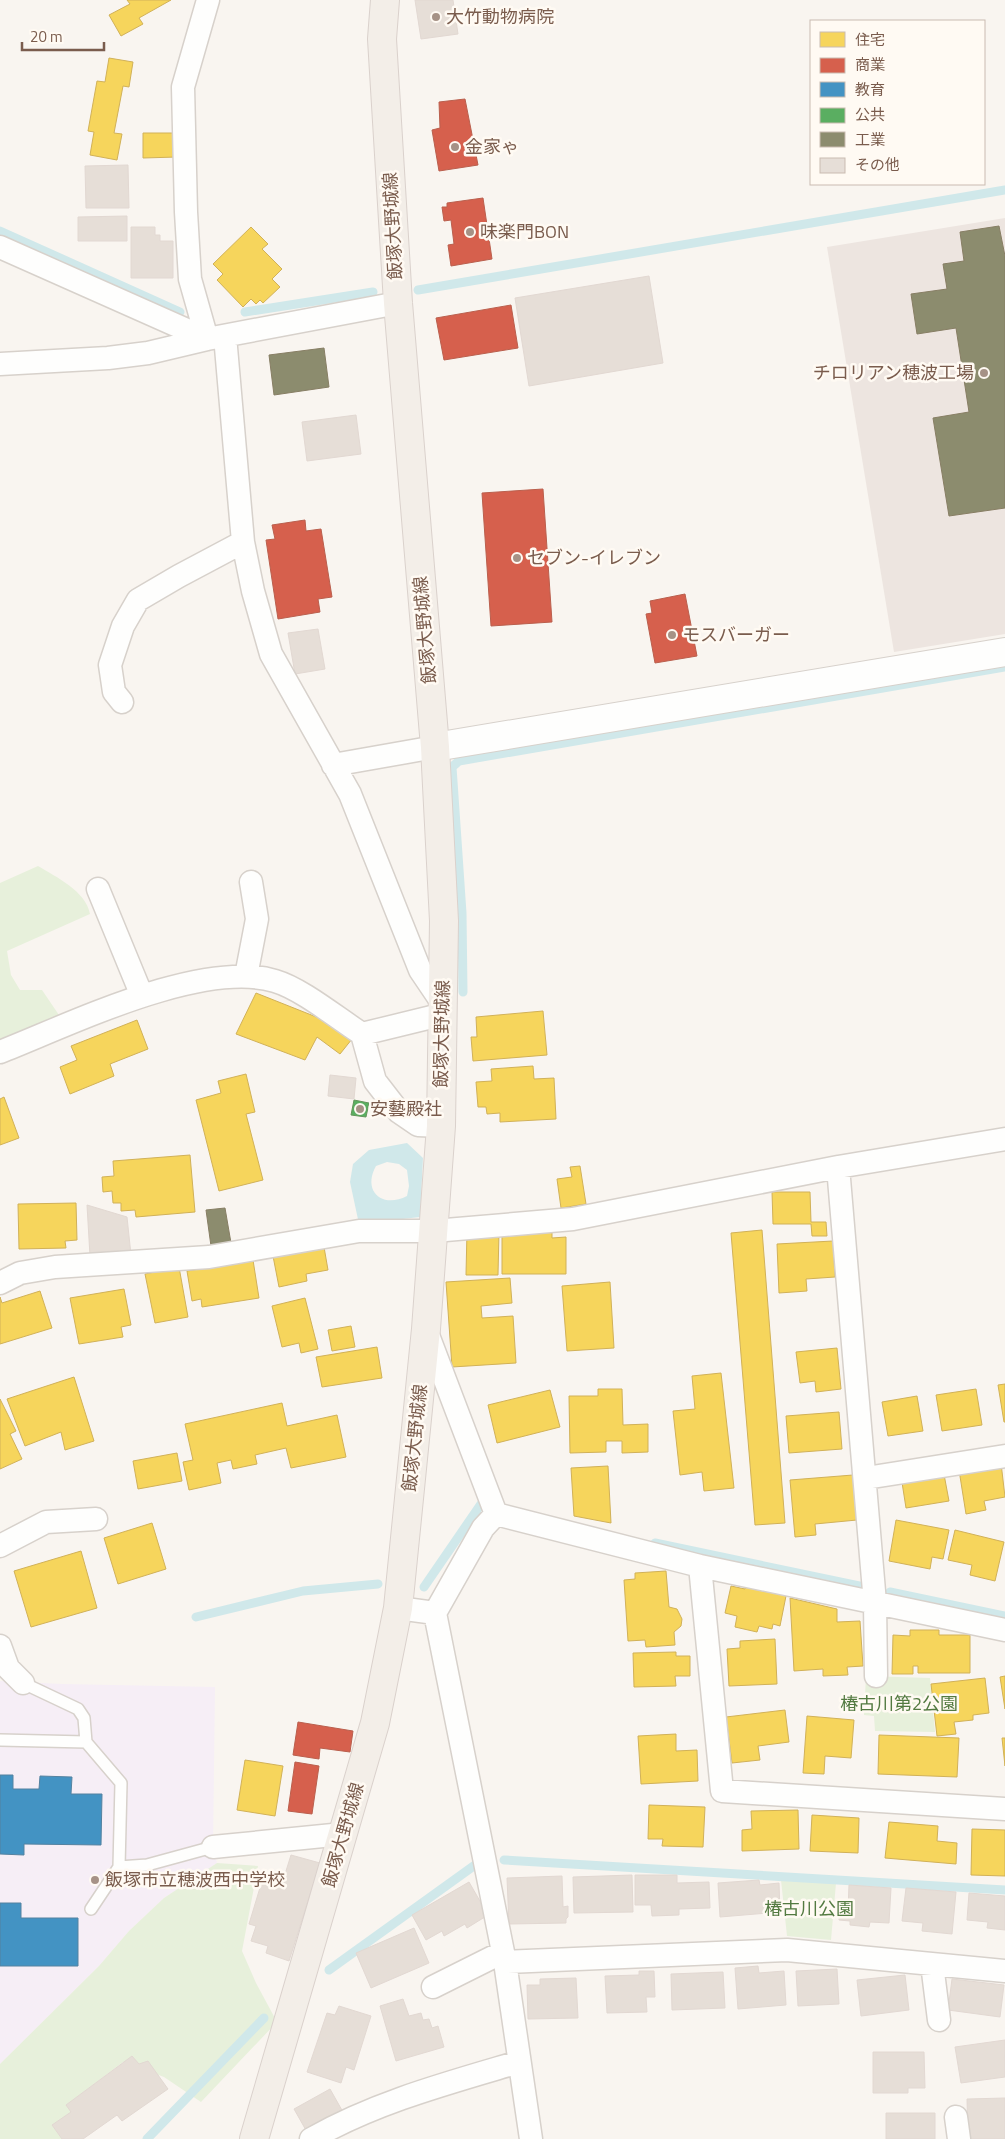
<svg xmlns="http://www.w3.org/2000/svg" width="1005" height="2139" font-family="'Titillium Web','Noto Sans JP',sans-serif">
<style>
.industrial{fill:#ede5e0}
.education{fill:#f6eef6}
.green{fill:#e7f0db}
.water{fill:#d0e8ea;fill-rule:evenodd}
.homes{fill:#f6d55c;stroke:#d1b158}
.shops{fill:#d6604d;stroke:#ba5f4d}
.schools{fill:#4393c3;stroke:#5482a0}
.public{fill:#5aae61;stroke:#64955b}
.industry{fill:#8c8c6e;stroke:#877e64}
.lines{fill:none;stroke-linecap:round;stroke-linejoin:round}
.stream{stroke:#d0e8ea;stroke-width:9}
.building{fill:#e6ded7;stroke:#e2d8d2}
.service-casing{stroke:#d7d1cb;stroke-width:14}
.minor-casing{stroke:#d7d1cb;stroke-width:25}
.tertiary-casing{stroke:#d7d1cb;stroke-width:30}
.primary-casing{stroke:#dad1cc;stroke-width:30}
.service{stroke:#fefefd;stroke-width:11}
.minor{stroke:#fefefd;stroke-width:22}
.tertiary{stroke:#fefefd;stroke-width:28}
.primary{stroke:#f3eee8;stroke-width:28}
.poi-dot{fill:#a69286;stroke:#fffaf3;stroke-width:2}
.labels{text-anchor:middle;stroke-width:5;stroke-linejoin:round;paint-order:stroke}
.poi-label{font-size:18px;fill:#7a5c4d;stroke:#fffaf3;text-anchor:start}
.street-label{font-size:18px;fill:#7a5c4d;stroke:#fffaf3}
.park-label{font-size:18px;fill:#537a41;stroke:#fffaf3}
</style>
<rect width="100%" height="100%" fill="#f9f5f0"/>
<path class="industrial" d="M1005,218V634L894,652L827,247Z"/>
<path class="education" d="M0,1681L62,1684L215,1687L213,1847L217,1863L164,1898L129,1931L99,1966L0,2064Z"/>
<path class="green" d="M38,866C56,877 86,891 90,914L7,951L11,975L20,990H42L59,1015L51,1028L0,1048V883Z
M866,1676L930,1678L935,1732L875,1731L874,1716L864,1715Z
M217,1863L258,1866L242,1951L256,1983L277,2022L201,2102L164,2077L123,2062L72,2101L73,2139H0V2064L99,1966L129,1931L164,1898Z
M781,1880L836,1883L831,1940L787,1936Z"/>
<path class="water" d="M407,1143L423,1158L420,1217L359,1224L350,1182L353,1164L369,1150ZM387,1162L399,1164L407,1170L409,1186L407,1196C382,1209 362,1191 376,1166Z"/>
<path class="homes" d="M127,0H171L139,18L143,24L121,36L109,15L130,4Z
M109,58L133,62L129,87L123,86L114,133L122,134L117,160L90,155L94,132L88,131L97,81L105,82Z
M143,133H176L177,157L143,158Z
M251,227L268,244L262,249L282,269L272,279L280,287L263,303L260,300L256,304L251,299L243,307L217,280L223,274L213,264Z
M256,993L324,1020L352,1039L340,1054L317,1037L305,1060L236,1034Z
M543,1011L547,1055L473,1061L471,1037H477L476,1017Z
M137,1020L148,1049L110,1064L114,1076L70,1094L60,1067L77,1060L71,1046Z
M533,1066L534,1079L554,1078L556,1119L500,1122V1113L487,1114L486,1107H478L476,1082L492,1081L491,1069Z
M246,1074L255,1112L246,1114L263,1180L219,1191L196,1100L221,1093L218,1081Z
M4,1097L19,1138L0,1145V1099Z
M190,1155L195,1212L136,1217L135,1210L121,1211V1203H113L112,1191L103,1192L102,1177L114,1176L113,1161Z
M580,1166L586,1204L561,1208L557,1179L572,1177L570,1167Z
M772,1192H810L811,1222H826L827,1236H812L811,1224H773Z
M76,1203L77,1240L65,1241L66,1248L19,1249L18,1204Z
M762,1230L785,1523L755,1525L731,1233Z
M467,1231L499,1232L498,1275H466Z
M552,1231V1238L566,1237V1274H502V1232Z
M833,1241L835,1277L806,1279L807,1291L779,1293L777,1244Z
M324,1247L328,1270L306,1274L307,1281L279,1287L273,1256Z
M253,1260L259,1298L202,1307L201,1299L192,1301L187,1271Z
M179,1267L188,1317L155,1323L145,1274Z
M510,1278L512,1303L481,1306L482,1318L513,1316L516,1363L452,1367L446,1282Z
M610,1282L614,1348L567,1351L562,1286Z
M124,1289L131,1325L121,1327L123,1337L79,1344L70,1298Z
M40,1291L52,1328L0,1344V1297L2,1303Z
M305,1298L318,1349L301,1353L299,1343L282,1347L272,1306Z
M351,1326L355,1347L332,1351L328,1330Z
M377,1347L382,1378L322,1387L316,1357Z
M837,1348L841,1389L816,1392L815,1381L800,1383L796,1352Z
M721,1373L734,1488L704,1491L702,1472L680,1475L673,1411L695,1409L692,1376Z
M74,1377L94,1441L65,1450L61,1432L25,1446L7,1399Z
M1005,1384V1422H1004L998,1385Z
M598,1389H622L623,1425L648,1424V1452L622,1453V1441H606V1452L570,1453L569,1396H598Z
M976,1389L982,1425L942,1431L936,1395Z
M550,1390L560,1427L497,1443L488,1405Z
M917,1396L923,1431L888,1436L882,1402Z
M0,1399L16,1431L10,1434L22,1459L0,1469Z
M282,1403L287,1426L337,1415L346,1457L291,1468L286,1448L255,1455L257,1464L233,1469L231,1460L217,1463L221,1483L189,1490L183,1462L193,1460L185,1424Z
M839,1412L842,1449L789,1453L786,1416Z
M177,1453L182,1481L138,1489L133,1461Z
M1001,1463L1005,1497L984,1501L986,1510L966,1514L959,1470Z
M608,1466L611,1523L574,1516L571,1468Z
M943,1469L949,1501L906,1508L901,1476Z
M853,1475L857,1520L815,1524L816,1535L795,1537L790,1480Z
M896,1520L949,1530L943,1559L932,1557L930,1569L889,1561Z
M152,1523L166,1569L118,1584L104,1538Z
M955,1530L1004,1542L995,1581L970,1575L972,1565L948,1560Z
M81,1551L97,1608L31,1627L14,1571Z
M666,1571L669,1607L677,1609L682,1619L681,1626L674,1632L675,1645L646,1647L645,1640L628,1641L624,1580L635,1579V1573Z
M747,1582L787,1591L780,1626L773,1624L772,1629L759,1626L757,1632L735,1627L737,1616L725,1613L731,1586L745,1589Z
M790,1598L837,1609V1622L860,1621L863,1666L847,1667L848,1675L823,1676V1669L794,1671Z
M910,1630H939V1635H970V1673H918V1666H913V1674H892L893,1635L910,1636Z
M775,1639L777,1684L729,1686L727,1649L740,1648V1641Z
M676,1652V1656H690V1676H675L676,1686L634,1687L633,1653Z
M1005,1676V1709L1000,1677Z
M985,1678L989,1713L973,1715V1720L954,1722L956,1734L937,1736L931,1684Z
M785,1710L789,1742L758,1746L760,1760L732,1763L726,1717Z
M807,1716L854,1720L851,1758L825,1756L824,1774L803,1773Z
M676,1734V1751L697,1750L698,1781L641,1784L638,1736Z
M879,1735L959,1738L957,1777L878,1774Z
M1002,1738H1005V1766Z
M245,1760L283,1766L275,1816L237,1810Z
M649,1805L705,1807L703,1847L662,1846L663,1839H648Z
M798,1810L799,1849L742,1851V1830L752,1829L751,1811Z
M812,1815L859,1818L858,1853L810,1851Z
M889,1822L938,1826L937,1841L957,1843L956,1864L885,1858Z
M972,1829L1005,1830V1876L971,1875Z"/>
<path class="shops" d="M465,99L478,165L439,171L432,130L440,128L439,102Z
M483,198L492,259L451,266L448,245L454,244L451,220L444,221L442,207H447V203Z
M511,305L518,348L444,360L436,318Z
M543,489L552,622L491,626L482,493Z
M305,520L306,531L321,529L332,597L318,599L320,612L278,619L266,540L275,539L272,525Z
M685,594L697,656L655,663L646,614L652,613L650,601Z
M298,1722L353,1731L350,1752L320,1748L319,1759L293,1755Z
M295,1762L319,1766L312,1814L288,1811Z"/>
<path class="schools" d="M0,1775H13V1789H39L40,1776L72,1777L71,1794H102L101,1845L24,1844V1855L0,1854Z
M0,1903H21V1918H78V1966H0Z"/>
<path class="public" d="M354,1100L369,1103L366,1117L351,1115Z"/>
<path class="industry" d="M999,226L1005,256V508L949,516L933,418L969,412L956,328L917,334L911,294L947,289L943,264L964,261L960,232Z
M324,348L329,387L274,395L269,355Z
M225,1208L231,1243L211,1246L206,1210Z"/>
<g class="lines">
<path class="stream" d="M0,231L180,312
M418,290L1005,190
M245,312L373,292
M463,992L462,913L452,767L459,761L1005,667
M655,1543L864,1587
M424,1587L481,1504
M890,1592L1005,1616
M196,1617L303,1591L378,1584
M504,1860L1005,1890
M329,1970L475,1865
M147,2139L264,2018"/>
</g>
<path class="building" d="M415,0H453L458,34L421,39Z
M128,165L129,208H86L85,166Z
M127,216V241H78V217Z
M131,227H155V235H160V241H173V278H131Z
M649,276L663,363L529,386L515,298Z
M356,415L361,454L307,461L302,422Z
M318,629L325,669L295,674L288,633Z
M330,1075L356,1078L354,1099L328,1096Z
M87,1205L127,1217L131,1255L90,1256Z
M291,1855L320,1863L289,1961L266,1953L268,1946L251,1941L256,1926L249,1924L262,1881L281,1887Z
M632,1875L633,1912L574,1913L573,1877Z
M635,1875H677V1883L709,1882L710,1908L679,1909V1915L652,1916L651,1905H635Z
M562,1876L563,1907L568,1906V1917L566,1919V1923L509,1924L507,1878Z
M759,1880L760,1885L779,1883L780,1912L720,1917L718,1883Z
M469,1882L488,1915L467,1928L465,1924L444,1936L442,1931L426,1940L412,1915Z
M849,1885L891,1888L889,1923L870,1922L869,1927L850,1925V1921L839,1920L840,1910H848Z
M906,1888L956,1892L952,1934L922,1931L923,1923L902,1921Z
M969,1893L1005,1896V1930L987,1928L988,1922L967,1920Z
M414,1928L429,1963L371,1988L356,1953Z
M758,1966L759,1973L784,1971L786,2005L738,2009L735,1968Z
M837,1969L839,2004L798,2006L796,1971Z
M639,1971H654L655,1997H646L647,2012L607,2013L605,1976L639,1975Z
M723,1972L725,2008L672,2010L671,1974Z
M905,1975L909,2010L861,2016L857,1980Z
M576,1978L578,2018L528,2019L527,1985H540V1979Z
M952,1979L1004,1985L1000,2017L948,2010Z
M403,1999L409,2016L421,2013L423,2020L429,2019L432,2028L438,2026L444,2047L396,2061L380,2006Z
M339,2006L371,2016L354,2070L346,2067L341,2083L307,2072L327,2013L335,2015Z
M1005,2040V2077L961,2083L955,2047Z
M873,2052H924L925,2088H908V2093H873Z
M132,2056L139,2064L148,2061L168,2089L122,2121L117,2115L83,2139H62L52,2125L71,2112L66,2105Z
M330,2089L343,2112L307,2132L294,2109Z
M1005,2098V2139H968L967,2099Z
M886,2113H935V2139H886Z"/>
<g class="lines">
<defs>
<path id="service" d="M23,1683L78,1709L84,1718L86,1742L121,1783L119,1867L147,1865L213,1847
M0,1740L86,1742
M91,1909L119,1867"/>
<path id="minor" d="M0,247L207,339
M225,336L243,542L253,591L271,654L350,794L420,970L443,1004
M207,339L190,279L186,212L183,87L208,0
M0,364L108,358L148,353L207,339L398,303
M122,702L114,692L110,665L123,626L138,600L179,576L243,542
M333,765L435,747
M98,889L142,996
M246,976L257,919L251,882
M362,1034L375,1081L399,1112L418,1125L441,1126
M0,1052C69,1025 202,959 275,981C302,989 337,1018 362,1034L444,1014
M838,1167L875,1603L876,1676
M0,1283L20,1273L55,1267L209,1257L359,1231H434L573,1219L838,1167L1005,1139
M426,1330L496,1514
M866,1478L1005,1456
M496,1514L483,1528L435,1613L505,1962L531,2139
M496,1514L700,1566L1005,1630
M0,1546L46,1522L96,1519
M700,1566L722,1791L1005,1809
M398,1608L435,1613
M0,1646L8,1668L23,1683
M213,1847L343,1834
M505,1962L787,1950L1005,1971
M932,1964L939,2020
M433,1987L503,1952
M956,2117L959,2139
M311,2139C376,2102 448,2083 519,2062"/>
<path id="tertiary" d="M435,747L1005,652"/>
<path id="primary" d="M254,2139L375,1723L398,1608L426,1329L441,1126L444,921L435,747L398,303L382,39L385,0"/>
</defs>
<use href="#service" class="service-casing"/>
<use href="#minor" class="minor-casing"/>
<use href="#tertiary" class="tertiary-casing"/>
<use href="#primary" class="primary-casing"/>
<use href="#service" class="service"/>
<use href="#minor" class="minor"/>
<use href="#tertiary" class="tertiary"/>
<use href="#primary" class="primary"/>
</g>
<g class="poi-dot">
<circle cx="436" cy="17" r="5"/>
<circle cx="455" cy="147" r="5"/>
<circle cx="470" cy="232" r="5"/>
<circle cx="984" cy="373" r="5"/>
<circle cx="517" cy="558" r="5"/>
<circle cx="672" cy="635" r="5"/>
<circle cx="360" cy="1109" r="5"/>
<circle cx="95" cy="1880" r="5"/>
</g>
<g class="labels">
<g class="poi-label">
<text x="446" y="23">大竹動物病院</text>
<text x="465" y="153">金家ゃ</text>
<text x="480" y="238">味楽門BON</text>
<text x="974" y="379" text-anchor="end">チロリアン穂波工場</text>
<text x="527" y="564">セブン-イレブン</text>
<text x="682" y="641">モスバーガー</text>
<text x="370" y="1115">安藝殿社</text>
<text x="105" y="1886">飯塚市立穂波西中学校</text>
</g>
<g class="street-label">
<text transform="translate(393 226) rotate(-93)" y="6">飯塚大野城線</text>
<text transform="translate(425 630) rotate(-95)" y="6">飯塚大野城線</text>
<text transform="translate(442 1034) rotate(-89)" y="6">飯塚大野城線</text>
<text transform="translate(415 1438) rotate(-84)" y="6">飯塚大野城線</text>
<text transform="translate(343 1835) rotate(-74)" y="6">飯塚大野城線</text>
</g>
<g class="park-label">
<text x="899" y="1710">椿古川第2公園</text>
<text x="809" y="1915">椿古川公園</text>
</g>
</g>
<rect x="810" y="20" width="175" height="165" fill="#fffaf3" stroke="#cabbb1"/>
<rect x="820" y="32" width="25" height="15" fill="#f6d55c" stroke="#cabbb1"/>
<text x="855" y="45" font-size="15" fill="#7a5c4d">住宅</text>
<rect x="820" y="58" width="25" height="15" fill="#d6604d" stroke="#cabbb1"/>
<text x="855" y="70" font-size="15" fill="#7a5c4d">商業</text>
<rect x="820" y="82" width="25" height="15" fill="#4393c3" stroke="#cabbb1"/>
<text x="855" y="95" font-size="15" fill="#7a5c4d">教育</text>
<rect x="820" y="108" width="25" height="15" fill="#5aae61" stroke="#cabbb1"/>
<text x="855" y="120" font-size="15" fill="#7a5c4d">公共</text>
<rect x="820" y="132" width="25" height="15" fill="#8c8c6e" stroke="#cabbb1"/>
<text x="855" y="145" font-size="15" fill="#7a5c4d">工業</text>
<rect x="820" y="158" width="25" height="15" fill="#e6ded7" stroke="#cabbb1"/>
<text x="855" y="170" font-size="15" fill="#7a5c4d">その他</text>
<path d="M22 42v8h82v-8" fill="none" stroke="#7a5c4d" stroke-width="2.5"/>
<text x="30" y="42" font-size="15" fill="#7a5c4d" stroke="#fffaf3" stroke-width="4" paint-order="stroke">20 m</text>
</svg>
